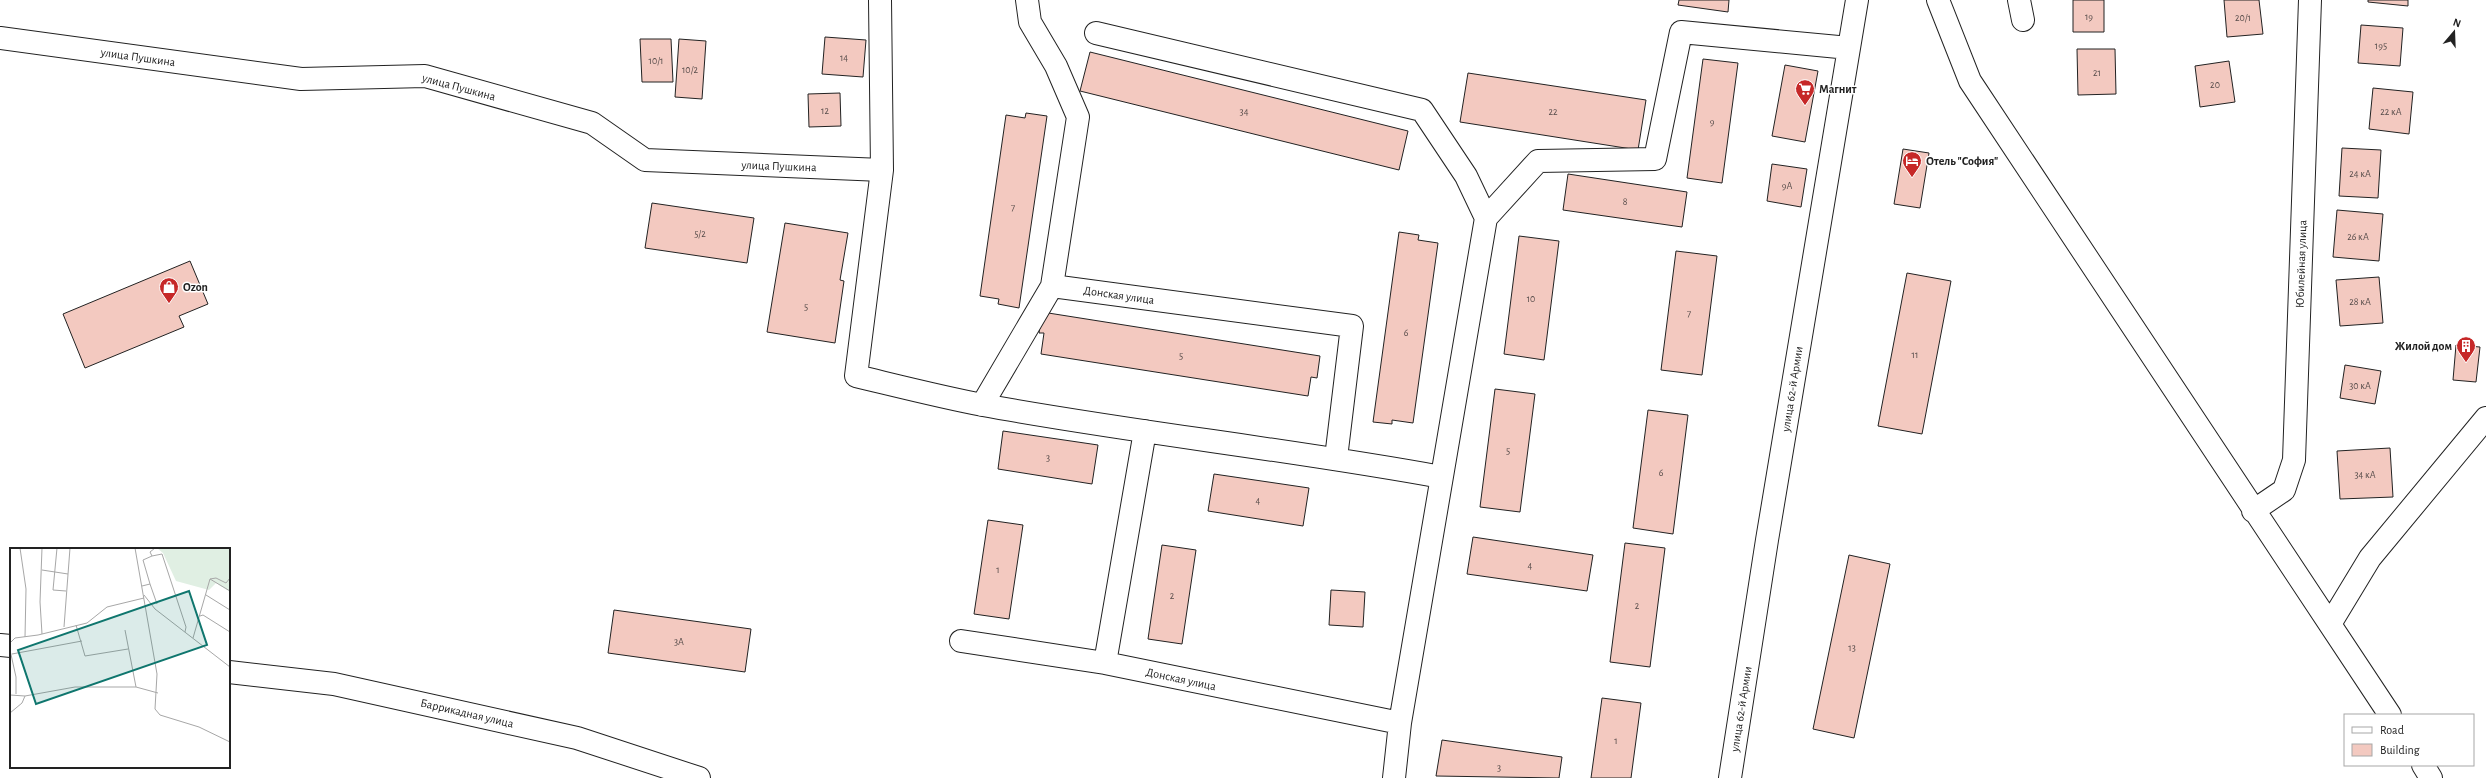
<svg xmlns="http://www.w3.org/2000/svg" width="2486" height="778" font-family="'Alegreya Sans',sans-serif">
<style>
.building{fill:#f3c9c0;stroke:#222}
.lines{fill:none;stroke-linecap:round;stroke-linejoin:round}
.minor-casing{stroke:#222;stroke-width:24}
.minor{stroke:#fff;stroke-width:22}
.labels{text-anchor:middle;stroke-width:3;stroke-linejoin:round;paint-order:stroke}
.number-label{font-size:10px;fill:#564c4a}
.street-label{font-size:12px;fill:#222;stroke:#fff}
.poi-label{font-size:12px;font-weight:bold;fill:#222;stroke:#fff;text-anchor:start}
.inset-road{fill:none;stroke:#a7a7a7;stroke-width:1}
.view{fill:#0f766e;fill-opacity:0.15;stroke:#0f766e;stroke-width:2}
.inset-edge{fill:none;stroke:#222;stroke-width:2}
</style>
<rect width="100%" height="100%" fill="#fff"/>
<path class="building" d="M1679,0H1729L1728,12L1678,5Z
M2073,0H2104V32H2073Z
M2224,0H2259L2263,34L2227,37Z
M2368,0H2408V6L2368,2Z
M2361,25L2403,28L2400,66L2358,63Z
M825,37L866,40L863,77L822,74Z
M640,39H671L673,82H642Z
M679,39L706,41L702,99L675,97Z
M2077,49H2115L2116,94L2078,95Z
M1090,52L1408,131L1399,170L1080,91Z
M1703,59L1738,63L1722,183L1687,178Z
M2229,61L2235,102L2200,107L2195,66Z
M1785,65L1818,71L1805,142L1772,136Z
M1468,73L1646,100L1638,150L1460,122Z
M2373,88L2413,92L2409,134L2369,129Z
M840,93L841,126L809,127L808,94Z
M1026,113L1047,116L1019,308L998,304L999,299L980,296L1006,115L1025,118Z
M2342,148L2381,150L2378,198L2339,196Z
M1903,149L1929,153L1920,208L1894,204Z
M1772,164L1807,169L1801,207L1767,201Z
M1568,174L1687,192L1682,227L1563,210Z
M652,203L754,218L747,263L645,248Z
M2337,210L2383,214L2379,261L2333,257Z
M785,223L848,233L840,280L844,281L835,343L767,332Z
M1399,232L1419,235L1418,240L1438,243L1413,423L1392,420V424L1373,422Z
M1519,236L1559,241L1544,360L1504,354Z
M1676,251L1717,256L1702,375L1661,370Z
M190,261L208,304L179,316L184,327L85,368L63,314Z
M1907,273L1951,281L1922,434L1878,426Z
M2379,277L2383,323L2340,326L2336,280Z
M1042,312L1320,356L1317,378L1311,377L1308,396L1041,354L1044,333H1039Z
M2456,345L2480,347L2476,382L2453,380Z
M2345,365L2381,371L2375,404L2340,398Z
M1495,389L1535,394L1520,512L1480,507Z
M1648,410L1688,415L1673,534L1633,528Z
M1003,431L1098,445L1092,484L998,469Z
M2390,448L2393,497L2340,499L2337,451Z
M1214,474L1309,488L1303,526L1208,511Z
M988,520L1023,525L1009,619L974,614Z
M1473,537L1593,555L1587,591L1467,574Z
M1625,543L1665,548L1650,667L1610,662Z
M1162,545L1196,550L1182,644L1148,639Z
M1849,555L1890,564L1854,738L1813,729Z
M1331,590L1365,592L1363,627L1329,625Z
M614,610L751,629L745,672L608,653Z
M1602,698L1641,703L1631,778H1591Z
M1442,740L1562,757L1559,778L1436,776Z"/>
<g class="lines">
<defs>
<path id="minor" d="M880,0L882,170L856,376C898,386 941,397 983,405C1135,433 1289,449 1441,477
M1027,0L1030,22L1056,66L1078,117L1052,286L1352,326L1336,458
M1938,0L1970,81L2390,715
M2019,0L2023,20
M1096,33L1422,110L1466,176L1486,218
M0,38L301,79L425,76L592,123L645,160L882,170
M982,405L1052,286
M2253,511L2284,490L2294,460L2310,0
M2330,624L2370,558L2486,418
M961,641L1105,663L1400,723
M0,645L11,646
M1105,663L1145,431
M229,672L334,684L577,738L699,778
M2423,765L2431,778
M1394,778L1400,723L1486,218L1538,161L1655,159L1681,32L1849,48
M1730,778L1767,540L1857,0"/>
</defs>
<use href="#minor" class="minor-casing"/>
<use href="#minor" class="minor"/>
</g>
<defs>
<symbol id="supermarket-pin" viewBox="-11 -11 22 30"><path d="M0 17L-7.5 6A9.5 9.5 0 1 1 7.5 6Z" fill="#c62828" stroke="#fff"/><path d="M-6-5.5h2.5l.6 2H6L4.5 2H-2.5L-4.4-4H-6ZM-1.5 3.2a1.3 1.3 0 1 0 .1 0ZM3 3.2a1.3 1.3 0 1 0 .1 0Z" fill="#fff"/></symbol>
<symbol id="hotel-pin" viewBox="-11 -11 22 30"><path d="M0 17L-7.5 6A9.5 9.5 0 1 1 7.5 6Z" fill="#c62828" stroke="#fff"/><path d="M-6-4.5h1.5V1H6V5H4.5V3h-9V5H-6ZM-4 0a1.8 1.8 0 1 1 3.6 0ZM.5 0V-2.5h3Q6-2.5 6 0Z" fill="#fff"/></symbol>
<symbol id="shop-pin" viewBox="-11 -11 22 30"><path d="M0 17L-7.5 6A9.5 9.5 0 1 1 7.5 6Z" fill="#c62828" stroke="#fff"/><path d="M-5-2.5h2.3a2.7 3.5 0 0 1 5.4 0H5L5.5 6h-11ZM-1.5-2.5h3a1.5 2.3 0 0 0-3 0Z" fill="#fff"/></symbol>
<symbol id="building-pin" viewBox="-11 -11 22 30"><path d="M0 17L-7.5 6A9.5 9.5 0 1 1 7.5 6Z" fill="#c62828" stroke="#fff"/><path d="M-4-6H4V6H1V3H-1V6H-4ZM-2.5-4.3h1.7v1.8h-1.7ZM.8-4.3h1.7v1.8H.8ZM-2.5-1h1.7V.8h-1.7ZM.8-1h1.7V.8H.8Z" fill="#fff"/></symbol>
</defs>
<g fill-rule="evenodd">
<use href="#supermarket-pin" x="1794" y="78" width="22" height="30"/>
<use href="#hotel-pin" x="1901" y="150" width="22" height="30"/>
<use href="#shop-pin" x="158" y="276" width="22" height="30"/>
<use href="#building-pin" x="2455" y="335" width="22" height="30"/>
</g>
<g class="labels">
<g class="number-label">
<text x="2089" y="20">19</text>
<text x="2243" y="21">20/1</text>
<text x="2381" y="49">195</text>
<text x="844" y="61">14</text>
<text x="656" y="64">10/1</text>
<text x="690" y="73">10/2</text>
<text x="2097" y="76">21</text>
<text x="2215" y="88">20</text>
<text x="825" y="114">12</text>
<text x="1244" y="115">34</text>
<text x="1553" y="115">22</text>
<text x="2391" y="115">22 кА</text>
<text x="1712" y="125">9</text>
<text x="2360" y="177">24 кА</text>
<text x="1787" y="189">9А</text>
<text x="1625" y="205">8</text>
<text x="1013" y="211">7</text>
<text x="700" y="237">5/2</text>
<text x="2358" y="240">26 кА</text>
<text x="1531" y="302">10</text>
<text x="2360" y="305">28 кА</text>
<text x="806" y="310">5</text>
<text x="1689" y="317">7</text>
<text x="1406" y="336">6</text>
<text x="1915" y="358">11</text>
<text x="1181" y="359">5</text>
<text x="2360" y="389">30 кА</text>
<text x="1508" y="454">5</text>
<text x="1048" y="461">3</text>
<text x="1661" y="476">6</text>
<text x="2365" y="478">34 кА</text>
<text x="1258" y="504">4</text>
<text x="1530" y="569">4</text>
<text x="998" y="573">1</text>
<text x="1172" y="599">2</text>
<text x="1637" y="609">2</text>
<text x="679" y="645">3А</text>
<text x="1852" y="651">13</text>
<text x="1616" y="744">1</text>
<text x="1499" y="771">3</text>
</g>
<g class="street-label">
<text transform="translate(138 57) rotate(8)" y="4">улица Пушкина</text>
<text transform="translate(459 87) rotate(15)" y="4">улица Пушкина</text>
<text transform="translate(779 166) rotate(2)" y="4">улица Пушкина</text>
<text transform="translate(2301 264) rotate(-88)" y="4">Юбилейная улица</text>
<text transform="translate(1119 295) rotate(8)" y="4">Донская улица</text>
<text transform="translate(1792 389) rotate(-81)" y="4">улица 62-й Армии</text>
<text transform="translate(1181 679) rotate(12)" y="4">Донская улица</text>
<text transform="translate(1741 709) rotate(-81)" y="4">улица 62-й Армии</text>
<text transform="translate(467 713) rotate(13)" y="4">Баррикадная улица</text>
</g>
<g class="poi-label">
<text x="1819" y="93">Магнит</text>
<text x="1926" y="165">Отель "София"</text>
<text x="183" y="291">Ozon</text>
<text x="2452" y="350" text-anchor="end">Жилой дом</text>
</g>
</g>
<g transform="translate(10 548)">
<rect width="220" height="220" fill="#fff"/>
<path d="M147,0H220V44L206,35L199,42L166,33L153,5Z" fill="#e0efe3"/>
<path class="inset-road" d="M10,0L16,41L15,89M32,0L30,54L32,86M47,0L43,42L56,43M125,0L147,126L145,161L150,167L189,179L220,194M142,8L152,6L176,79L175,84M32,22L58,26M200,31L206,30L216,35L220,30M200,31L220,43M140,36L147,56M132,38L140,36L133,12L142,8L140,4L145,0M134,47L145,61L220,119M196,47L220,62M190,68L193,67L220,84M66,77L75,108L118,101M54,79L60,0M115,82L126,139M183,90L200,31M0,95L5,90L28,87L77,75L97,59L134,50M0,102L6,129V146M2,106L72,93M0,147L15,148L65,139H126L148,145M0,165L12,155L15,148"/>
<path class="view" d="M179,43L197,97L26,156L8,102Z"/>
<rect width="220" height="220" class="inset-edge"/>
</g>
<rect x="2344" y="714" width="130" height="52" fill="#ffffff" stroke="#a7a7a7"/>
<rect x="2352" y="727" width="20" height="6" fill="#ffffff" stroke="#a7a7a7"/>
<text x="2380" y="734" font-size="12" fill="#222222">Road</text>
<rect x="2352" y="744" width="20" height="12" fill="#f3c9c0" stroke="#a7a7a7"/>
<text x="2380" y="754" font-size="12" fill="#222222">Building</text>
<g transform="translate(2454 32) rotate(19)" stroke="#ffffff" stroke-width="3" paint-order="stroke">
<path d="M0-3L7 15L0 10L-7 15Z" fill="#222222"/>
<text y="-6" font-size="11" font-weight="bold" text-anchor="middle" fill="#222222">N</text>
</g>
</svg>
